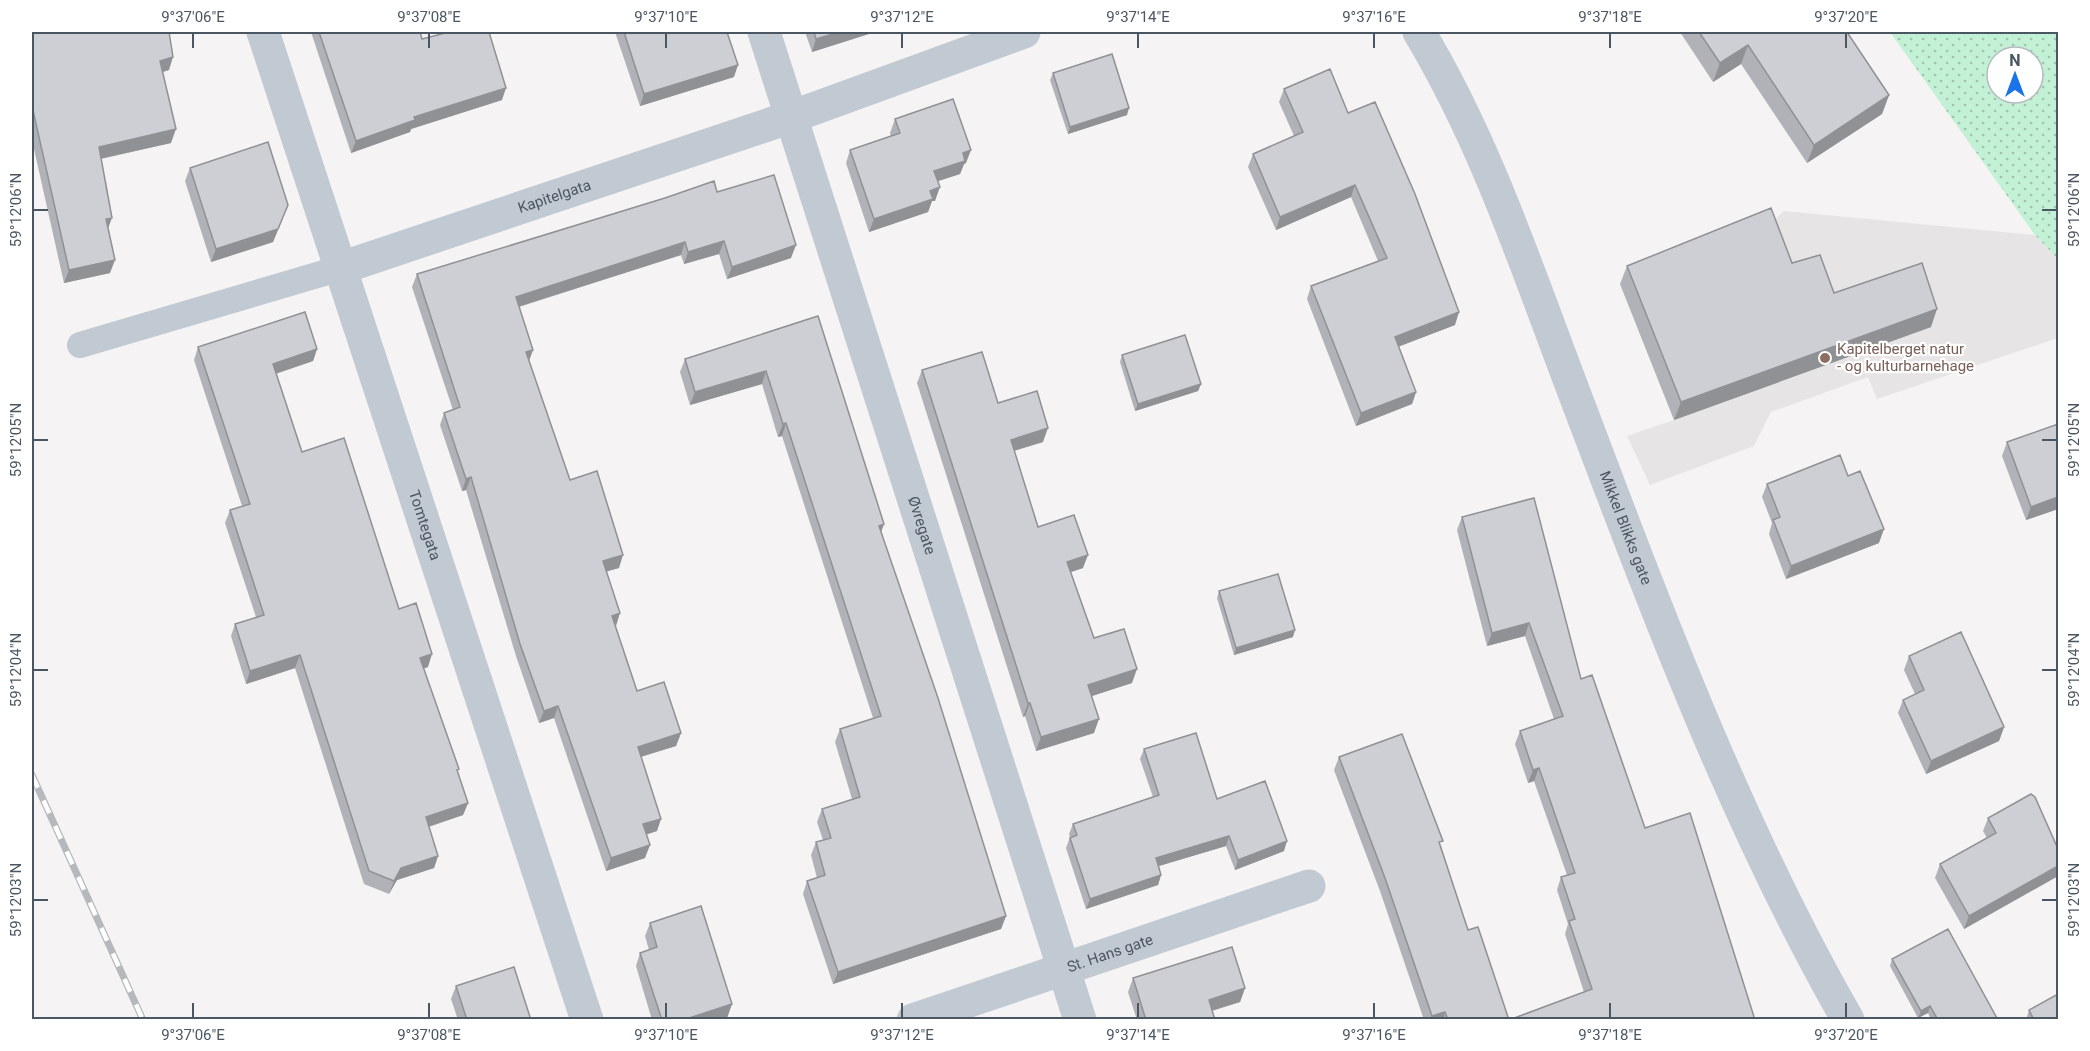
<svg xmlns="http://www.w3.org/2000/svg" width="2090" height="1051" font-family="Roboto,sans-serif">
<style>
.education{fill:#e6e4e5}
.park{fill:url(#park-dots);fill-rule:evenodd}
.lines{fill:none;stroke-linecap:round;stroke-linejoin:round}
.service{stroke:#c1cad2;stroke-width:26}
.minor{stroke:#c1cad2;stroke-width:33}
.tertiary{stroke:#c1cad2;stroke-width:33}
.rail-casing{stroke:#b5b8bd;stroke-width:7}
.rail{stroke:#fff;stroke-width:4.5;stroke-dasharray:14;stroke-linecap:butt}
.wall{fill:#b0b2b7}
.shaded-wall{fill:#909195}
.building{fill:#cdcfd5;stroke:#909195;stroke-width:1.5}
.ticks{fill:none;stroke:#4a5661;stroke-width:2}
.education-dot{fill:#8d6e63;stroke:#fff;stroke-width:2}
.labels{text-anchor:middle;stroke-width:4.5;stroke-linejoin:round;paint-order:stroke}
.street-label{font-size:15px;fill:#4a5661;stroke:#fff}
.education-label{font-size:15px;fill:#785e54;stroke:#fff;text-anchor:start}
.neatline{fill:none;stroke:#4a5661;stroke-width:2}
.ticks-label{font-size:15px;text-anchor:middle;fill:#4a5661}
</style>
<defs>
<pattern id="park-dots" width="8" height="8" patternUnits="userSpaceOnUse" patternTransform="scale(1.5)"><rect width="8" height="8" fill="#c3f1d5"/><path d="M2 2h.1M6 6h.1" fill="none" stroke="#a0c6b0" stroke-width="1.8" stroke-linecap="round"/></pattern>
</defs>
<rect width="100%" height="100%" fill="#f5f3f3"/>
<path class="education" d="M1784,211L2035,235L2058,259V338L1877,399L1868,377L1771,412L1754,446L1650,485L1627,436L1674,420L1620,284L1772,222Z"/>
<path class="park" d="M1890,32H2058V259L2035,235ZM1997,57H2033V93H1997Z"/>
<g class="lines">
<path class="service" d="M80,345L341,268"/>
<g class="minor">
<path id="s1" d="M263,32L587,1020"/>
<path id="s2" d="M1419,32C1487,145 1528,272 1575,395C1655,606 1735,823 1848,1020"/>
<path id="s3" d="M341,268L791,117L1024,32"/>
<path id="s4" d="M913,1020L1309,886"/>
</g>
<path class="tertiary" id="s5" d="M764,32L1080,1020"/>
<defs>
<path id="rail" d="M32,775L143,1020"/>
</defs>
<use href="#rail" class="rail-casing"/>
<use href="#rail" class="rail"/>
</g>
<path class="wall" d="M32,32L169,70L163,72L171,143L101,159L108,229L110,273L64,283L32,140Z
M311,32H420L422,39L502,100L411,129L410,132L351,153Z
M615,32H727L734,77L640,106Z
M805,32H875L812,52Z
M1680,32H1847L1889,95L1882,114L1807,163L1741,64L1713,82Z
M1053,73L1127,115L1068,134L1050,80Z
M1284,89L1348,113L1455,325L1399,346L1416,392L1412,404L1356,426L1307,299L1311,286L1378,261L1351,197L1276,230L1248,167L1253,154L1294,136L1279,102Z
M895,119L966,163L964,164L960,174L938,181L935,201H932L928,212L869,232L846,163L850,150L891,136L890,133Z
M190,168L283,218L273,242L211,262L185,181Z
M717,192L791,258L727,279L719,254L684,264L681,255L519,307L533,350L529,361L570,480L619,568L606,571L615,626L637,691L681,733L676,746L641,757L657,831L646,834L645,858L606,871L554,718L539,723L516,656L466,490L462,491L440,425L444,413L453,410L412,287L417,274Z
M1792,263L1834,293L1931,327L1674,420L1620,284L1627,266Z
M818,316L884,524L881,532L1006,916L1001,929L833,984L803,894L807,881L817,878L811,855L816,842L823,840L817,822L822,809L852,799L835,742L840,729L873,718L782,436L778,437L762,384L690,405L680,372L685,359Z
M198,347L317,349L313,361L276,374L302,452L399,609L428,667L424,668L468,803L463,815L429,827L438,856L434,868L397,880L389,894L364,884L295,668L246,684L231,636L235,624L256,617L225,523L230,510L242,506L194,360Z
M1122,355L1201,384L1198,391L1135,411L1120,362Z
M922,370L998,403L1043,442L1014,451L1038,527L1083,568L1071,572L1094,638L1132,683L1091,696L1094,733L1036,751L1025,716L1023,717L917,383Z
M2007,442L2058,509L2026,520L2002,456Z
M1848,476L1879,543L1786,579L1769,534L1772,523L1762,497L1767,484Z
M1462,517L1581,679L1645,828L1755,1020L1584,992L1565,934L1568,924L1557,890L1561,877L1567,875L1534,781L1528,783L1515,744L1520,731L1554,719L1525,636L1487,646L1457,530Z
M1219,591L1293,637L1234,655L1217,598Z
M1909,656L2004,727L1999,741L1926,774L1898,713L1903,700L1915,694L1904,670Z
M1144,749L1217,799L1284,851L1235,870L1226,846L1159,866L1161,875L1158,885L1086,909L1066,848L1070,837L1069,834L1073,824L1153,797L1140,759Z
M1339,757L1441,846L1468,930L1509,1020H1424L1380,891L1334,770Z
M1988,818L2058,849V876L1964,929L1935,878L1940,864L1987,838L1983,831Z
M650,923L732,1004L727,1018L721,1020H652L636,966L640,953L649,950L645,936Z
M1892,959L1998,1020H1931L1928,1013L1918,1018L1890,966Z
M1133,978L1245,988L1240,1002L1212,1011L1215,1020H1137L1128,992Z
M456,986L531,1020H458L451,999Z
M2029,1010L2058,1020H2026Z"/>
<path class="shaded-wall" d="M839,32H875L812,52L816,39Z
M1748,45L1741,64L1713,82L1720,63Z
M173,57L169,70L155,74L160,61Z
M738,65L734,77L640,106L644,94Z
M506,88L502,100L411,129L410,132L351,153L356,141L414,117Z
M1889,95L1882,114L1807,163L1814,145Z
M1129,108L1127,115L1068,134L1070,127Z
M176,129L171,143L94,160L99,147Z
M971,150L966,163L964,164L960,174L929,184L934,171L963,153Z
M1355,185L1351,197L1276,230L1280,217Z
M940,187L935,201H932L928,212L869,232L874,219L930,191Z
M288,205L273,242L211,262L216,249Z
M112,218L107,231L106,219Z
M724,241L719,254L684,264L688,252Z
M685,242L681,255L511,309L516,297Z
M796,245L791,258L727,279L732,267Z
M115,260L110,273L64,283L69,270Z
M1937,309L1931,327L1674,420L1681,402Z
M1459,312L1455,325L1390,350L1395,337Z
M317,349L313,361L268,376L273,364Z
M533,350L528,363L526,352Z
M766,371L762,384L690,405L695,392Z
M1201,384L1198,391L1135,411L1138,404Z
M1416,392L1412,404L1356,426L1361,413Z
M786,423L782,436L778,437L783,424Z
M1048,428L1043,442L1006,453L1011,440Z
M471,477L466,490L462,491L466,479Z
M2058,497V509L2026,520L2031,507Z
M884,524L879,537V526Z
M1884,529L1879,543L1786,579L1791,566Z
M623,555L619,568L598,574L603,561Z
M1088,555L1083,568L1062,575L1067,562Z
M620,613L616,626L607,628L612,616Z
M1529,623L1525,636L1487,646L1492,633Z
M1295,630L1293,637L1234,655L1236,648Z
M432,654L428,667L416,671L420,658Z
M300,655L295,668L246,684L250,671Z
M1137,669L1132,683L1083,699L1088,685Z
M1028,703H1030L1025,716L1023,717Z
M558,706L554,718L539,723L544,711Z
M1099,719L1094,733L1036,751L1041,737Z
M2004,727L1999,741L1926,774L1931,761Z
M681,733L676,746L633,759L638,747Z
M1539,768L1534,781L1528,783L1533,770Z
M468,803L463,815L421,829L426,817Z
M661,819L657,831L639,837L643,824Z
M1229,836L1226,846L1152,868L1156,858Z
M1287,841L1284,851L1235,870L1238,860Z
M650,845L645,858L606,871L611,858Z
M438,856L434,868L397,880L389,894L394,881L401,868Z
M2058,866V876L1964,929L1969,916Z
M1161,875L1158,885L1086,909L1090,899Z
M1006,916L1001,929L833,984L838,972Z
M1245,988L1240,1002L1204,1013L1209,1000Z
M732,1004L727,1018L721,1020H683Z
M1930,1006L1928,1013L1918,1018L1921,1011Z
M1445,1012L1443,1020H1430L1432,1016Z"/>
<path class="building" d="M32,32H169L173,57L160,61L176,129L99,147L112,218L106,219L115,260L69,270L32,106Z
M319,32H420L422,39L449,32H489L506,88L414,117L415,120L356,141Z
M624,32H727L738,65L644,94Z
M814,32H839L816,39Z
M1699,32H1847L1889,95L1814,145L1748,45L1720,63Z
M1112,54L1129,108L1070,127L1053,73Z
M1330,69L1348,113L1375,102L1415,194L1459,312L1395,337L1416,392L1361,413L1311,286L1387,258L1355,185L1280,217L1253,154L1303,132L1284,89Z
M953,99L971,150L963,153L965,161L934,171L940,187L930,191L933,199L874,219L850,150L900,133L895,119Z
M268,142L288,205L278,229L216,249L190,168Z
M774,175L796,245L732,267L724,241L688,252L685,242L516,297L533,350L526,352L570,480L597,471L623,555L603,561L620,613L612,616L637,691L664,682L681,733L638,747L661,819L643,824L650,845L611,858L558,706L544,711L520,644L471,477L466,479L444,413L460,407L417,274L665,198L714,181L717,192Z
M1771,208L1792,263L1820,255L1834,293L1922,263L1937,309L1681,402L1627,266Z
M305,312L317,349L273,364L302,452L344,438L399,609L416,603L432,654L420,658L459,769L457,770L468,803L426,817L438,856L401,868L394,881L369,871L300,655L250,671L235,624L264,615L230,510L250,504L198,347Z
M818,316L884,524L879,526L938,698L1006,916L838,972L807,881L825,875L816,842L831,838L822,809L860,797L840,729L881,716L786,423L783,424L766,371L695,392L685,359Z
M1185,335L1201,384L1138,404L1122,355Z
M982,352L998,403L1037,391L1048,428L1011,440L1038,527L1074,515L1088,555L1067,562L1094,638L1124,629L1137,669L1088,685L1099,719L1041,737L1030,703H1028L922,370Z
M2058,424V497L2031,507L2007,442Z
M1840,455L1848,476L1860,471L1884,529L1791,566L1773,520L1780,517L1767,484Z
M1534,498L1581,679L1592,675L1645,828L1690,813L1755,1020H1509L1592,989L1569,921L1575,919L1561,877L1575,873L1539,768L1533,770L1520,731L1563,716L1529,623L1492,633L1462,517Z
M1278,574L1295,630L1236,648L1219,591Z
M1961,632L2004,727L1931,761L1903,700L1924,690L1909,656Z
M1196,733L1217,799L1265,781L1287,841L1238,860L1229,836L1156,858L1161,875L1090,899L1070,838L1077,835L1073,824L1159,795L1144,749Z
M1402,734L1443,841L1439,842L1468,930L1478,927L1509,1020H1448L1445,1012L1432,1016L1385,878L1339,757Z
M2031,794L2035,797L2058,849V866L1969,916L1940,864L1996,833L1988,818Z
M701,906L732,1004L683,1020H662L640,953L657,947L650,923Z
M1948,929L1998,1020H1938L1930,1006L1921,1011L1892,959Z
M1232,947L1245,988L1209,1000L1215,1020H1146L1133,978Z
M514,967L531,1020H467L456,986Z
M2058,994V1020H2034L2029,1010Z"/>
<path class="ticks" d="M193,33V48M429,33V48M666,33V48M902,33V48M1138,33V48M1374,33V48M1610,33V48M1846,33V48M33,210H48M2042,210H2057M33,440H48M2042,440H2057M33,670H48M2042,670H2057M33,900H48M2042,900H2057M193,1003V1018M429,1003V1018M666,1003V1018M902,1003V1018M1138,1003V1018M1374,1003V1018M1610,1003V1018M1846,1003V1018"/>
<circle class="education-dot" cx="1825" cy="358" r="6"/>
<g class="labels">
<g class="street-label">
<text dy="5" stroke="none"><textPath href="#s3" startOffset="225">Kapitelgata</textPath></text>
<text dy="5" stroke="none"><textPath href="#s1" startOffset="519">Tomtegata</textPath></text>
<text dy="5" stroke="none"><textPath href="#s5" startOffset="518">Øvregate</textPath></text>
<text dy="5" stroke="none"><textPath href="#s2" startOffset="538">Mikkel Blikks gate</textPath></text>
<text dy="5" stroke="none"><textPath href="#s4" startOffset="208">St. Hans gate</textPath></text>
</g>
<g class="education-label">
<text x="1837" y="354">Kapitelberget natur<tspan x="1837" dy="17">- og kulturbarnehage</tspan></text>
</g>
</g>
<rect width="2090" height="1051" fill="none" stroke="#ffffff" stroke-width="66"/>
<g transform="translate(2015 75)"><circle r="28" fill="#ffffff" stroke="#b7bbc0" stroke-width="1.5"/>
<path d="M0-4.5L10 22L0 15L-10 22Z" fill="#1a73e8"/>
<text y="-9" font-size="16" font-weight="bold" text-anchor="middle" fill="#4a5661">N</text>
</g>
<rect x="33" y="33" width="2024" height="985" class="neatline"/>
<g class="ticks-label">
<text x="193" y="22">9°37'06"E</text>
<text x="429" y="22">9°37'08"E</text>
<text x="666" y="22">9°37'10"E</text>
<text x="902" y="22">9°37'12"E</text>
<text x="1138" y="22">9°37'14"E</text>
<text x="1374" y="22">9°37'16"E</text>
<text x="1610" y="22">9°37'18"E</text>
<text x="1846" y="22">9°37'20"E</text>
<text transform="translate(16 210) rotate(-90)" y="5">59°12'06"N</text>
<text transform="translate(2074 210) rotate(-90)" y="5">59°12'06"N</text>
<text transform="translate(16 440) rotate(-90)" y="5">59°12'05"N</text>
<text transform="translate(2074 440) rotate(-90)" y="5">59°12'05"N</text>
<text transform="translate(16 670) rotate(-90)" y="5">59°12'04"N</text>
<text transform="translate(2074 670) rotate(-90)" y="5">59°12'04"N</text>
<text transform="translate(16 900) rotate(-90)" y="5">59°12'03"N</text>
<text transform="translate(2074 900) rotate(-90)" y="5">59°12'03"N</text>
<text x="193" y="1040">9°37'06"E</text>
<text x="429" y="1040">9°37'08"E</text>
<text x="666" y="1040">9°37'10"E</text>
<text x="902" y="1040">9°37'12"E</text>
<text x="1138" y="1040">9°37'14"E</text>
<text x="1374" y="1040">9°37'16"E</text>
<text x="1610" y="1040">9°37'18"E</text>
<text x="1846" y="1040">9°37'20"E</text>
</g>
</svg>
